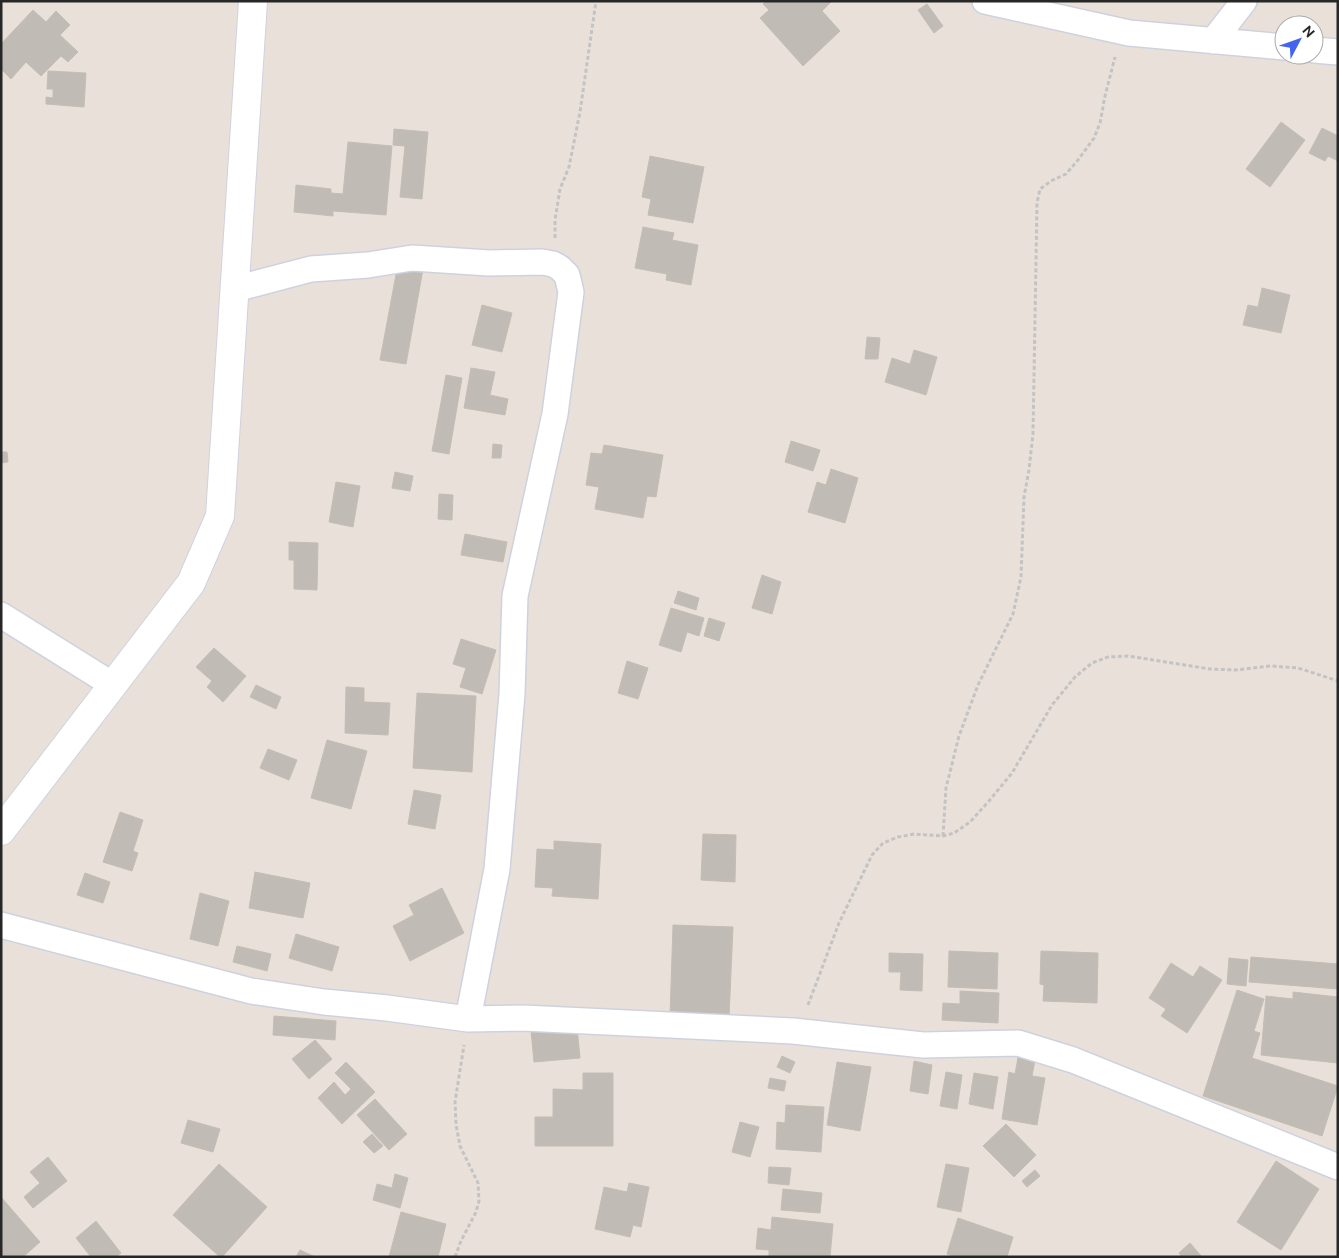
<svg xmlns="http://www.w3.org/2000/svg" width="1339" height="1258" font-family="Ubuntu,sans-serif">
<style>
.building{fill:#c1bbb6;stroke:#c3bdb3}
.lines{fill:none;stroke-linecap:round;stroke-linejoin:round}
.minor-casing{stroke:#ced2df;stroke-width:28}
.secondary-casing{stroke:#ced2df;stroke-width:30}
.path{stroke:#c3c3c3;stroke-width:3;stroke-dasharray:4 2.5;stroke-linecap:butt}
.minor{stroke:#fff;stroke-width:25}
.secondary{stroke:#fff;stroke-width:28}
</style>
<rect width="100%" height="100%" fill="#e9e1d9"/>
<path class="building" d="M766,1H832L822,11L840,31L803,66L760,18L769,10L763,4Z
M927,4L943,26L934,33L918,10Z
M33,10L46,22L56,11L70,25L60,35L78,52L68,62L61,56L41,76L26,62L11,79L1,69V44Z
M48,71L86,73L84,107L46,104V97L53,98V89H47Z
M1281,122L1305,140L1270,187L1246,169Z
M1322,128L1338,136V161L1328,156L1325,161L1309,153Z
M394,129L428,132L422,199L400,197L405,146L393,145Z
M348,142L392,146L386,215L333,211V216L294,212L296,185L331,189V193L343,194Z
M650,156L704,167L693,223L648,215L651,199L642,197Z
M643,227L674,233L672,240L698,245L691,285L666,280L667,274L635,268Z
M398,264L423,269L406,364L380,360Z
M1262,288L1290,295L1281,333L1243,325L1248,305L1258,307Z
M482,305L512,313L502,352L472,345Z
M867,337L880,338L878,359H865Z
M914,350L937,357L926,395L885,382L892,358L910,364Z
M471,368L495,372L490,395L508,399L505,415L464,408Z
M446,375L462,378L449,454L432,451Z
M791,441L820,450L813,471L785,462Z
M493,444L502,445L501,458H492Z
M604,445L663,455L656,497L647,496L643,518L595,509L599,487L586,485L591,453L602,454Z
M1,452H7L8,462L1,463Z
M831,469L858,478L845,523L808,512L817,482L826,485Z
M395,472L413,476L410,491L392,488Z
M336,482L360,486L353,527L329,522Z
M439,494L453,495L452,520L438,519Z
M465,534L507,542L503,562L461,555Z
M289,542L318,543L317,590L294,589V560H289Z
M762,575L781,582L772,614L752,608Z
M678,591L699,598L696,610L674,603Z
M671,608L704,618L699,636L687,632L681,652L659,645Z
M709,618L725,623L719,641L704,636Z
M461,639L496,650L482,694L460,687L466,668L453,664Z
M214,648L246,676L223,702L207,687L212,681L196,667Z
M627,661L648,668L638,699L618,693Z
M256,685L281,697L276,709L250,697Z
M346,687L364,688V702L390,703L388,735L345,733Z
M417,693L476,696L472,772L413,768Z
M327,740L367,751L351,809L311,798Z
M268,749L297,760L289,780L260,768Z
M414,790L441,795L435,829L408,824Z
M120,812L143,820L133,851L138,853L132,871L103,862Z
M703,834L736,835L735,882L701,880Z
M554,841L601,844L598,899L552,896L553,888L535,887L537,849L554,850Z
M255,872L310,883L303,918L249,908Z
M85,873L110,882L103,903L77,895Z
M442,888L464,933L410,961L393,926L414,915L409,905Z
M200,893L229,901L218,946L190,939Z
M673,925L733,927L729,1018L670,1016Z
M296,934L339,947L332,971L289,958Z
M237,946L271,954L267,971L233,962Z
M949,951L998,953L997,989L948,987Z
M1041,951L1098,953L1097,1003L1043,1001L1044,985L1040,984Z
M889,953L923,954L922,991L900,990L901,972H889Z
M1251,957L1338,964V989L1249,982Z
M1229,958L1248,960L1246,986L1227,984Z
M1171,963L1193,977L1200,966L1222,980L1187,1033L1161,1016L1166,1009L1149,998Z
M1237,990L1264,999L1254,1031L1260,1033L1252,1058L1338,1086L1322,1136L1203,1096Z
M960,991L999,993L998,1023L942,1020L943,1003L960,1004Z
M1293,992L1338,997V1063L1261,1055L1266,996L1293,999Z
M274,1016L336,1021L335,1040L273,1035Z
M577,1027L580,1058L534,1062L531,1031Z
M315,1040L332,1059L309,1079L292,1059Z
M1019,1052L1036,1055L1032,1076L1045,1078L1037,1125L1002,1119L1009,1072L1015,1074Z
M782,1056L795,1062L790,1073L777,1067Z
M914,1061L932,1065L928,1094L910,1091Z
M346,1062L375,1092L342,1124L318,1098L334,1082L345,1095L351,1089L335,1073Z
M837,1062L871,1067L860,1131L827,1125Z
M946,1072L962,1075L957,1109L940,1106Z
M583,1073H613V1146H535V1117H553V1089L583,1090Z
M974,1073L998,1077L993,1109L969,1104Z
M770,1078L786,1081L784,1091L768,1088Z
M375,1099L407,1134L389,1150L357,1115Z
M786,1105L824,1107L821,1152L776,1149L777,1122L785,1123Z
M188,1120L220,1129L213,1152L181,1143Z
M740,1122L759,1127L750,1157L732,1152Z
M1006,1124L1036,1155L1014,1177L983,1146Z
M372,1134L383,1146L374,1153L363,1142Z
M48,1157L67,1181L33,1208L24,1197L40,1183L30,1172Z
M1276,1161L1319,1189L1281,1250L1237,1222Z
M219,1164L267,1207L222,1257H220L173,1215Z
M946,1164L969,1168L961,1212L937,1207Z
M769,1167L791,1168L789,1185L768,1183Z
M1035,1170L1040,1176L1027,1187L1022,1181Z
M395,1174L408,1178L400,1208L373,1200L377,1184L392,1188Z
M629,1183L649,1187L641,1227L633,1225L630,1237L595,1229L604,1187L627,1192Z
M783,1189L822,1193L820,1213L781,1210Z
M1,1197L40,1242L23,1257H1Z
M401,1212L446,1224L438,1257H389Z
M772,1217L833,1224L830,1257H769V1250L756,1249L758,1228L771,1230Z
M958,1218L1013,1237L1007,1257H956L947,1254Z
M96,1221L121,1253L116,1257H91L76,1238Z
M1190,1243L1202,1257H1182L1179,1253Z
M300,1250L315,1257H296Z"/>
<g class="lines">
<defs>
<path id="minor" d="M985,1L1129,33L1284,47
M1213,41L1244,1
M1314,50L1338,52
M235,289L311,269L368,265L412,258L489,263L542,262L553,264L560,268L567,275L571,292L555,414L515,596L512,694L497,869L468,1019
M1,615L113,685
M1,925L251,991L324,1002L387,1008L468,1019L523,1018L793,1031L923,1045L1018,1043L1073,1060L1338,1167"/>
<path id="secondary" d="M1,831L191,583L220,516L253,1"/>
</defs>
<use href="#minor" class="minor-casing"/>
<use href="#secondary" class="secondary-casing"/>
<path class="path" d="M555,238V220L560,189L569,167L580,112L596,1
M943,836L946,788L959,736L978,685L1013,614L1021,577L1024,497L1029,470L1033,434L1037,203L1040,189L1051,181L1066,174L1078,160L1094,138L1100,123L1105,96L1115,57
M808,1005L839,923L872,855L883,843L898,837L914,834L943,836L954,833L970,822L989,801L1012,773L1052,705L1075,677L1092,663L1108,657L1128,656L1210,669L1235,670L1271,666L1298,668L1338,681
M455,1257L461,1241L476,1212L479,1201L478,1183L460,1146L456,1125L455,1102L464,1045"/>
<use href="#minor" class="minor"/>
<use href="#secondary" class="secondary"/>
</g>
<rect width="1339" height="1258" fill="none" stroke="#272727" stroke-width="5"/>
<g transform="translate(1299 40) rotate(49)"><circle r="24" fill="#ffffff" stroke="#a9a9a9"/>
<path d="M0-4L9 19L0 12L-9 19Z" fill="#4265ec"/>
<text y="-8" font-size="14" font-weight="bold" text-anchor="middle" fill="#272727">N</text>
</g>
</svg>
